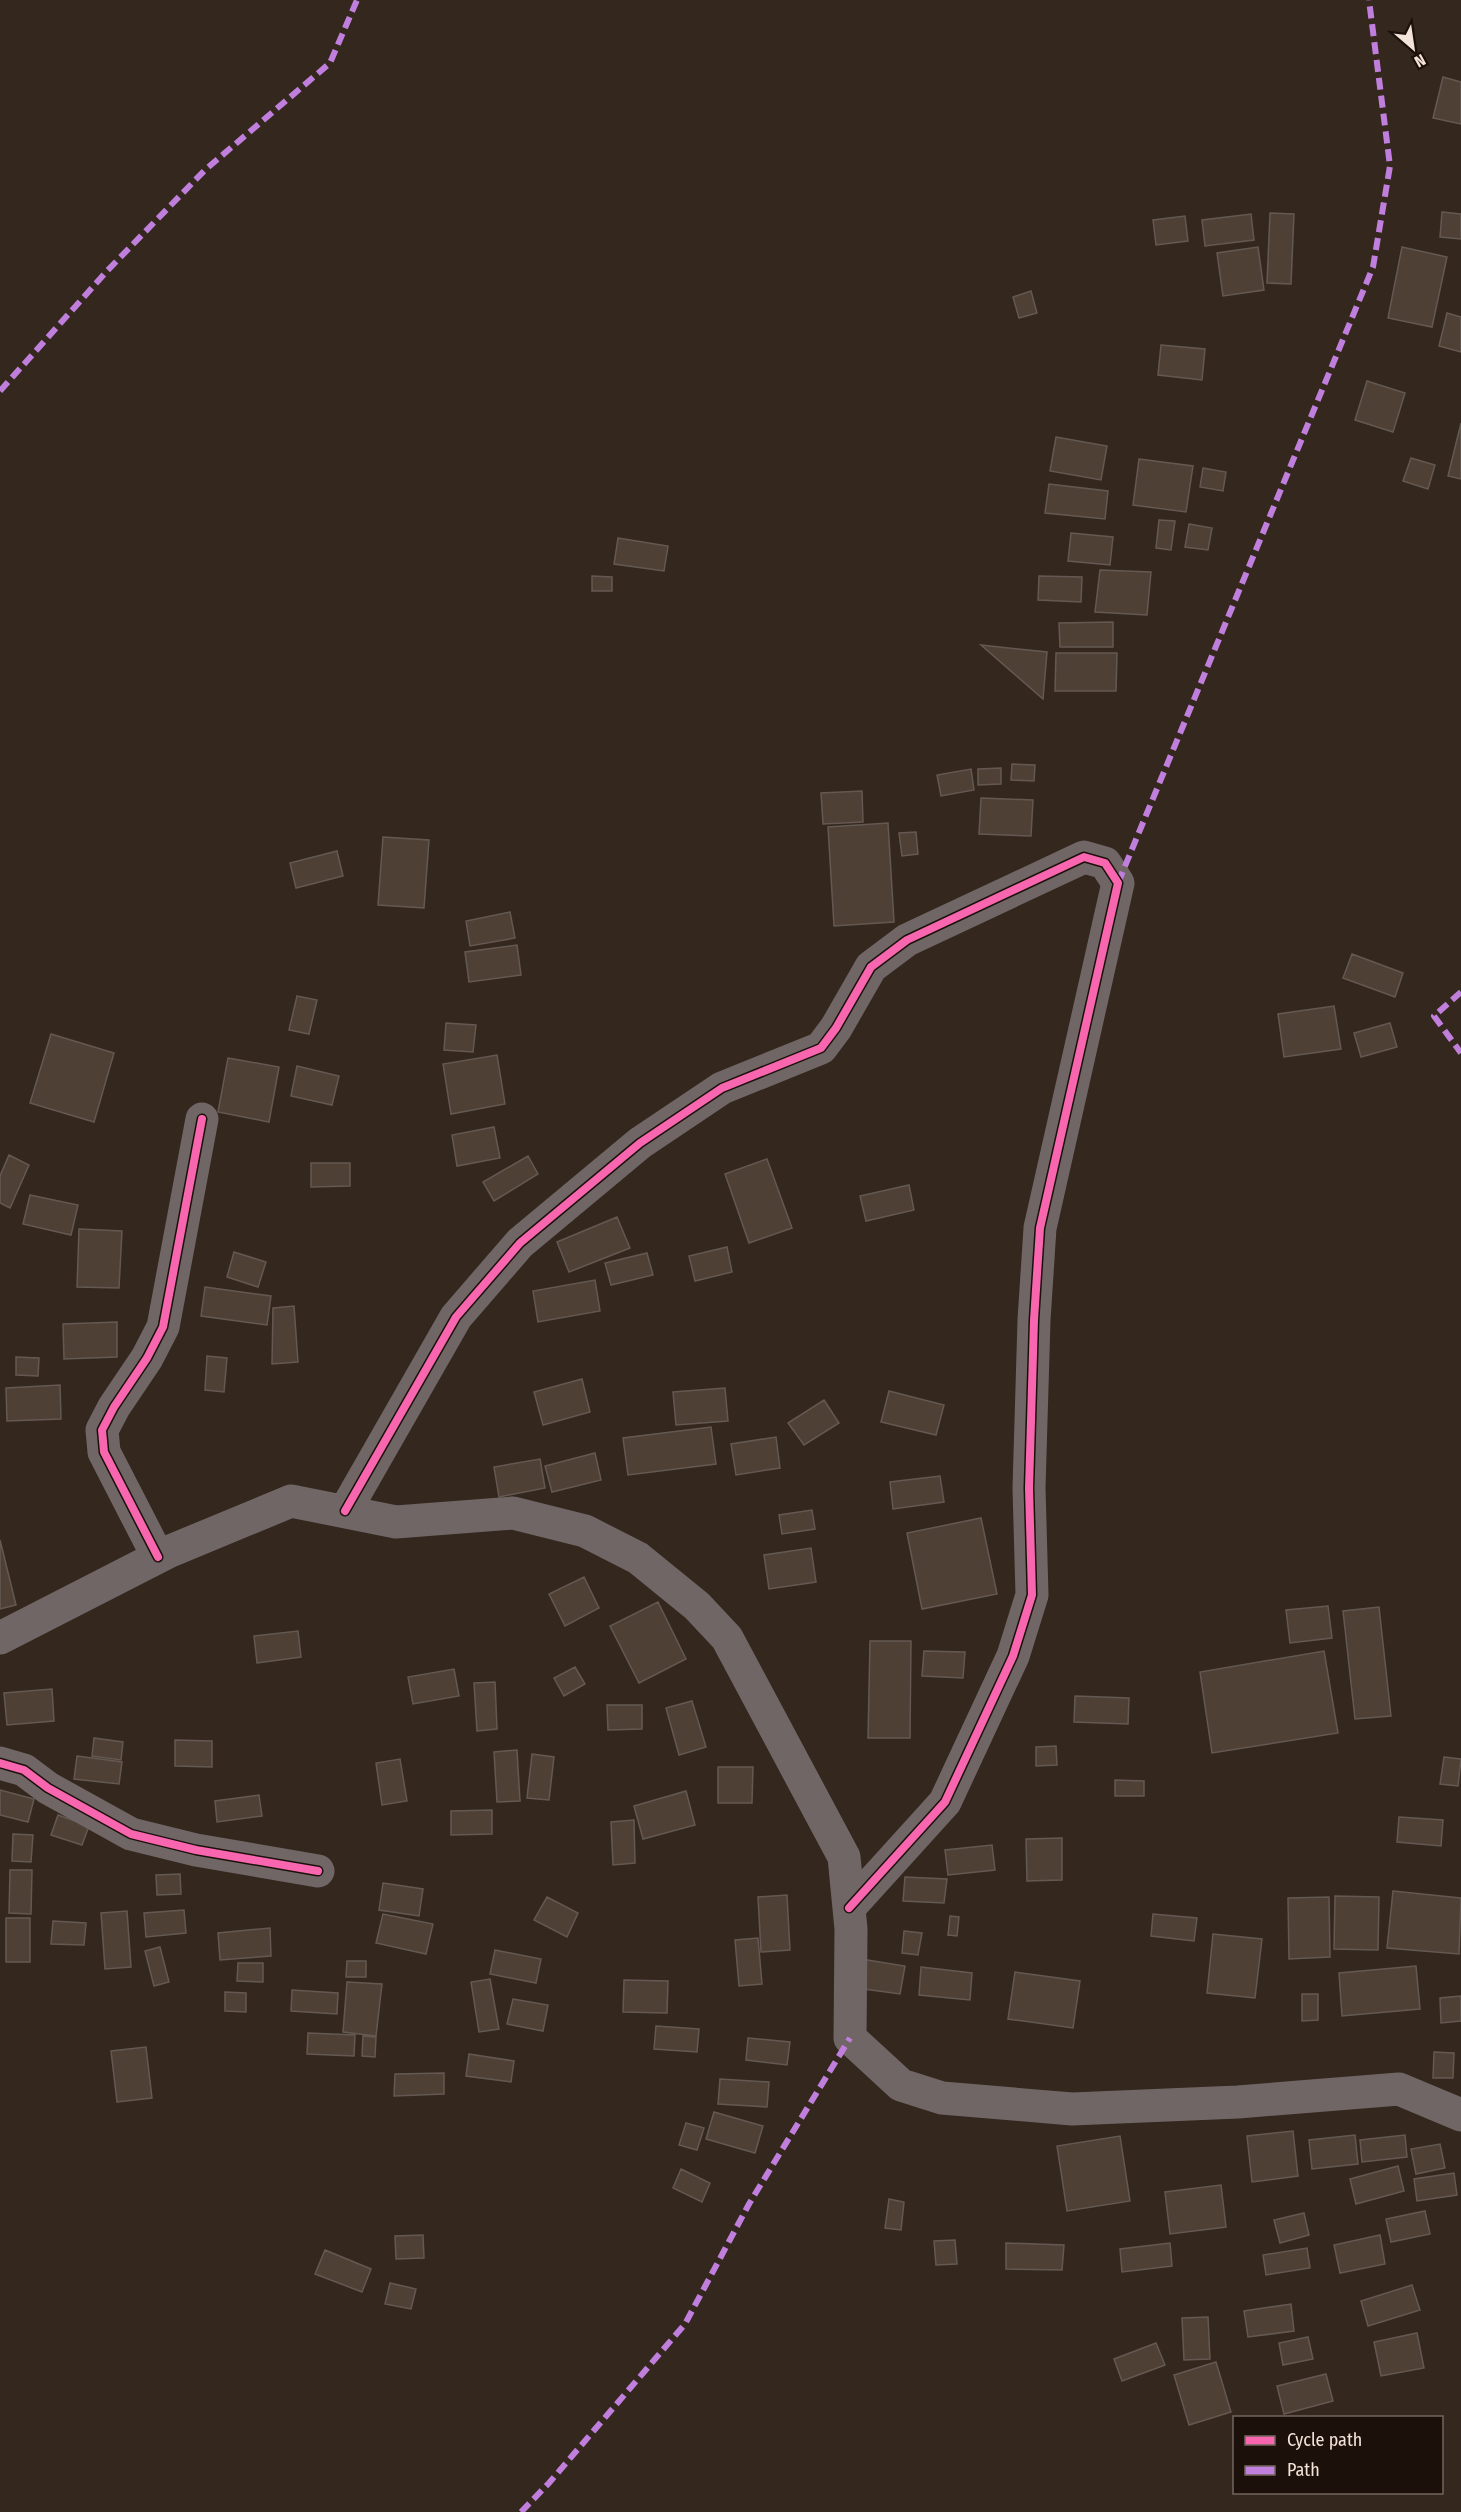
<svg xmlns="http://www.w3.org/2000/svg" width="1461" height="2512" font-family="'Fira Sans Condensed',sans-serif">
<style>
.building{fill:#4f4036;stroke:#645952;stroke-width:1.5}
.lines{fill:none;stroke-linecap:round;stroke-linejoin:round}
.minor{stroke:#706665;stroke-width:33}
.quiet{stroke:#c07fdc;stroke-width:6;stroke-dasharray:12 6;stroke-linecap:butt}
.cycleway-casing{stroke:#1c110a;stroke-width:11}
.cycleway{stroke:#f766af;stroke-width:8}
</style>
<rect width="100%" height="100%" fill="#34271e"/>
<path class="building" d="M1443,77L1461,82V124L1433,118Z
M1442,212L1461,214V239L1440,237Z
M1270,213L1294,214L1291,284L1267,283Z
M1251,214L1254,240L1205,246L1202,220Z
M1185,216L1188,241L1156,245L1153,220Z
M1258,247L1264,290L1223,296L1217,253Z
M1402,247L1447,257L1432,327L1388,318Z
M1031,291L1037,313L1019,318L1013,297Z
M1447,313L1461,317V352L1439,346Z
M1161,345L1205,349L1202,380L1158,375Z
M1367,381L1405,393L1393,432L1355,420Z
M1461,423V479L1448,476Z
M1056,437L1107,446L1101,480L1050,471Z
M1411,458L1435,465L1428,489L1403,481Z
M1139,459L1193,466L1186,512L1133,505Z
M1203,468L1226,472L1223,491L1200,487Z
M1049,484L1108,491L1105,519L1045,513Z
M1159,520L1175,521L1171,550L1156,548Z
M1189,524L1212,528L1208,550L1185,547Z
M1071,533L1113,537L1110,565L1068,561Z
M618,538L668,546L664,571L614,564Z
M1100,570L1151,572L1147,615L1095,612Z
M592,576L612,577V591H592Z
M1039,576L1082,577L1081,602L1038,600Z
M1113,622V647H1060L1059,623Z
M981,645L1047,652L1043,699Z
M1056,653H1117L1116,691H1055Z
M1012,764L1035,765L1034,781L1011,780Z
M1001,768V784L978,785V769Z
M971,769L974,790L941,796L937,775Z
M862,791L863,822L823,824L821,793Z
M981,798L1033,800L1031,836L979,834Z
M888,823L894,922L834,926L828,827Z
M916,832L918,854L902,856L899,833Z
M383,837L429,840L424,908L378,905Z
M337,851L343,876L296,888L290,863Z
M510,912L515,938L470,946L466,921Z
M517,945L521,975L469,982L465,952Z
M1352,954L1403,973L1395,997L1343,978Z
M297,996L317,1000L309,1034L289,1030Z
M1334,1006L1341,1049L1284,1057L1278,1014Z
M446,1023L476,1025L473,1052L444,1050Z
M1390,1023L1397,1047L1361,1057L1354,1033Z
M51,1034L114,1053L94,1122L30,1103Z
M497,1055L505,1104L451,1114L443,1064Z
M228,1058L279,1067L269,1122L218,1112Z
M297,1066L339,1076L332,1105L291,1096Z
M494,1127L500,1158L457,1166L452,1135Z
M9,1155L29,1165L10,1208L0,1203V1176Z
M528,1156L538,1174L494,1201L483,1182Z
M767,1159L792,1228L749,1243L725,1174Z
M311,1163H350V1186L311,1187Z
M909,1185L914,1210L866,1221L860,1196Z
M30,1195L78,1205L71,1235L23,1224Z
M617,1217L630,1248L569,1272L557,1242Z
M79,1229L122,1231L119,1288L77,1287Z
M727,1247L732,1272L695,1281L689,1256Z
M234,1252L266,1262L258,1287L227,1277Z
M647,1253L653,1275L611,1285L605,1263Z
M595,1280L600,1311L538,1322L533,1291Z
M205,1287L271,1296L267,1325L201,1316Z
M294,1306L298,1362L272,1364L273,1308Z
M117,1322V1357L64,1359L63,1324Z
M207,1356L227,1358L224,1392L205,1390Z
M16,1357L39,1358L38,1376L16,1375Z
M582,1379L590,1412L543,1425L534,1392Z
M60,1385L61,1419L7,1421L6,1388Z
M725,1388L728,1421L676,1425L673,1392Z
M889,1391L944,1405L936,1435L881,1422Z
M824,1400L839,1423L804,1445L788,1423Z
M711,1427L716,1464L628,1475L623,1438Z
M776,1437L780,1468L736,1475L731,1444Z
M595,1453L601,1480L552,1492L545,1466Z
M540,1459L545,1488L499,1497L494,1467Z
M940,1476L944,1502L893,1509L890,1482Z
M812,1510L815,1529L782,1534L779,1515Z
M981,1518L997,1594L922,1609L907,1533Z
M0,1540L16,1605L0,1609Z
M811,1548L816,1582L769,1589L764,1555Z
M584,1577L599,1608L565,1626L549,1594Z
M658,1602L686,1659L639,1683L610,1626Z
M1328,1606L1332,1638L1290,1643L1286,1610Z
M1379,1607L1391,1716L1355,1719L1343,1611Z
M298,1631L301,1657L257,1663L254,1636Z
M870,1641H911L910,1738H868Z
M924,1651L965,1652L963,1678L922,1676Z
M1324,1651L1338,1733L1212,1753L1200,1672Z
M575,1667L585,1684L564,1696L554,1678Z
M454,1669L459,1696L413,1704L408,1677Z
M495,1682L497,1729L477,1731L474,1683Z
M52,1689L54,1721L7,1725L4,1693Z
M1075,1696L1129,1698L1128,1724L1074,1722Z
M692,1701L706,1747L679,1755L666,1708Z
M607,1705H642V1729L608,1730Z
M94,1738L123,1742L121,1760L92,1756Z
M175,1740L212,1741V1767L175,1766Z
M1056,1746L1057,1765L1036,1766V1747Z
M517,1750L520,1801L497,1802L494,1752Z
M532,1754L554,1757L549,1800L527,1798Z
M77,1756L122,1762L119,1784L74,1779Z
M1444,1757L1461,1759L1458,1786L1440,1784Z
M400,1759L407,1801L382,1805L376,1763Z
M718,1767H753L752,1803H718Z
M1115,1780L1144,1781V1796H1115Z
M0,1790L34,1799L28,1822L0,1815Z
M686,1791L695,1825L643,1839L634,1806Z
M259,1795L262,1816L217,1822L215,1801Z
M492,1810V1834L451,1835V1811Z
M58,1815L89,1826L82,1845L51,1835Z
M1399,1817L1443,1820L1441,1846L1397,1842Z
M634,1820L635,1863L613,1865L611,1822Z
M13,1834L33,1835L31,1862L12,1861Z
M1062,1838V1880L1027,1881L1026,1839Z
M992,1845L995,1870L948,1875L945,1850Z
M10,1870H32L31,1914L9,1913Z
M180,1874L181,1894L157,1895L156,1875Z
M905,1877L947,1879L944,1903L903,1901Z
M383,1883L423,1889L419,1916L379,1910Z
M1393,1891L1461,1898L1459,1954L1387,1948Z
M787,1895L790,1950L761,1952L758,1897Z
M1335,1896L1379,1897L1378,1950L1334,1949Z
M547,1897L578,1913L567,1937L534,1920Z
M1329,1897L1330,1957L1289,1959L1288,1898Z
M184,1910L186,1933L146,1937L144,1913Z
M127,1911L131,1967L105,1969L101,1913Z
M383,1914L433,1924L426,1954L376,1943Z
M1153,1914L1197,1918L1194,1941L1151,1936Z
M950,1916L959,1917L957,1936L948,1935Z
M6,1918H30V1962H6Z
M53,1921L86,1923L84,1945L51,1944Z
M270,1928L271,1956L220,1960L218,1933Z
M904,1931L922,1933L918,1955L902,1953Z
M1213,1934L1262,1939L1255,1998L1207,1993Z
M758,1938L762,1984L739,1986L735,1940Z
M160,1947L169,1982L154,1986L145,1951Z
M495,1950L541,1959L536,1983L490,1974Z
M861,1959L905,1966L900,1994L857,1988Z
M347,1961H366V1977H346Z
M238,1963H263V1982L237,1981Z
M1416,1966L1420,2009L1342,2016L1339,1973Z
M921,1967L972,1973L970,2000L919,1995Z
M1015,1972L1080,1981L1073,2028L1008,2019Z
M490,1979L499,2029L479,2032L471,1982Z
M624,1980L668,1981L667,2013L623,2012Z
M347,1982L382,1984L376,2036L343,2032Z
M292,1990L338,1993L337,2014L291,2011Z
M225,1992L246,1993V2012L225,2011Z
M1302,1994H1318V2020L1302,2021Z
M1461,1996V2021L1441,2023L1440,1998Z
M513,1999L548,2005L543,2031L507,2024Z
M656,2026L699,2029L697,2052L654,2049Z
M308,2033L355,2035L354,2056L307,2054Z
M363,2036L376,2037L375,2057L362,2056Z
M748,2038L790,2042L787,2065L746,2060Z
M146,2047L152,2098L117,2102L111,2051Z
M1434,2052L1454,2053L1453,2078H1433Z
M469,2054L514,2061L511,2082L466,2076Z
M444,2073V2094L394,2096L395,2074Z
M720,2079L769,2082L767,2107L718,2104Z
M714,2112L763,2126L755,2153L706,2139Z
M686,2123L704,2128L697,2150L679,2145Z
M1293,2131L1298,2176L1252,2182L1247,2136Z
M1355,2135L1358,2164L1312,2169L1309,2140Z
M1405,2135L1407,2157L1362,2162L1360,2140Z
M1120,2136L1130,2201L1067,2211L1057,2146Z
M1440,2144L1445,2168L1416,2174L1411,2149Z
M1398,2166L1404,2191L1356,2204L1350,2179Z
M681,2169L710,2183L702,2202L673,2188Z
M1454,2173L1457,2195L1417,2201L1414,2179Z
M1221,2185L1226,2227L1170,2234L1165,2192Z
M889,2199L904,2202L901,2230L885,2228Z
M1425,2211L1430,2234L1391,2242L1386,2219Z
M1304,2213L1309,2235L1280,2243L1274,2220Z
M423,2235L424,2258L396,2259L395,2236Z
M1380,2235L1385,2264L1340,2273L1334,2245Z
M955,2240L957,2264L936,2265L934,2241Z
M1006,2243L1064,2245L1062,2270L1006,2269Z
M1170,2243L1172,2266L1122,2272L1120,2249Z
M1307,2248L1310,2268L1266,2275L1263,2255Z
M325,2250L371,2269L362,2292L315,2274Z
M390,2283L416,2289L411,2309L385,2304Z
M1412,2285L1420,2310L1368,2326L1361,2301Z
M1291,2304L1294,2331L1248,2337L1244,2311Z
M1208,2317L1210,2359L1184,2360L1182,2318Z
M1417,2333L1424,2368L1381,2376L1374,2342Z
M1308,2337L1313,2359L1283,2365L1279,2343Z
M1156,2343L1165,2365L1122,2381L1114,2359Z
M1216,2362L1231,2412L1189,2425L1174,2375Z
M1326,2374L1333,2401L1284,2414L1277,2386Z"/>
<g class="lines">
<path class="minor" d="M345,1511L456,1317L520,1243L640,1143L722,1088L821,1048L836,1028L871,967L907,940L1084,857L1105,863L1118,883L1040,1228L1034,1320L1029,1488L1032,1595L1013,1656L945,1802L849,1908
M158,1557L104,1452L102,1430L114,1407L147,1358L163,1327L202,1119
M0,1638L168,1552L291,1501L396,1522L513,1513L585,1531L638,1558L697,1606L727,1638L844,1857L851,1929L850,2038L901,2085L942,2098L1072,2109L1238,2102L1399,2089L1461,2115
M0,1763L24,1770L48,1788L131,1834L196,1850L318,1871"/>
<path class="quiet" d="M0,391L107,271L205,170L330,63L357,0
M1118,883L1373,267L1390,166L1369,0
M1461,992L1434,1016L1461,1053
M521,2512L549,2483L685,2324L749,2204L850,2038"/>
<defs>
<path id="cycleway" d="M345,1511L456,1317L520,1243L640,1143L722,1088L821,1048L836,1028L871,967L907,940L1084,857L1105,863L1118,883L1040,1228L1034,1320L1029,1488L1032,1595L1013,1656L945,1802L849,1908
M158,1557L104,1452L102,1430L114,1407L147,1358L163,1327L202,1119
M0,1763L24,1770L48,1788L131,1834L196,1850L318,1871"/>
</defs>
<use href="#cycleway" class="cycleway-casing"/>
<use href="#cycleway" class="cycleway"/>
</g>
<rect x="1233" y="2416" width="210" height="78" fill="#1c110a" stroke="#72655d" stroke-width="1.5"/>
<rect x="1245" y="2436" width="30" height="9" fill="#f766af" stroke="#72655d" stroke-width="1.5"/>
<text x="1287" y="2446" font-size="18" fill="#f4e3d9">Cycle path</text>
<rect x="1245" y="2466" width="30" height="9" fill="#c07fdc" stroke="#72655d" stroke-width="1.5"/>
<text x="1287" y="2476" font-size="18" fill="#f4e3d9">Path</text>
<g transform="translate(1413 48) rotate(151)" stroke="#1c110a" stroke-width="4.5" paint-order="stroke">
<path d="M0-4.5L10 22L0 15L-10 22Z" fill="#f4e3d9"/>
<text y="-9" font-size="16" font-weight="bold" text-anchor="middle" fill="#f4e3d9">N</text>
</g>
</svg>
